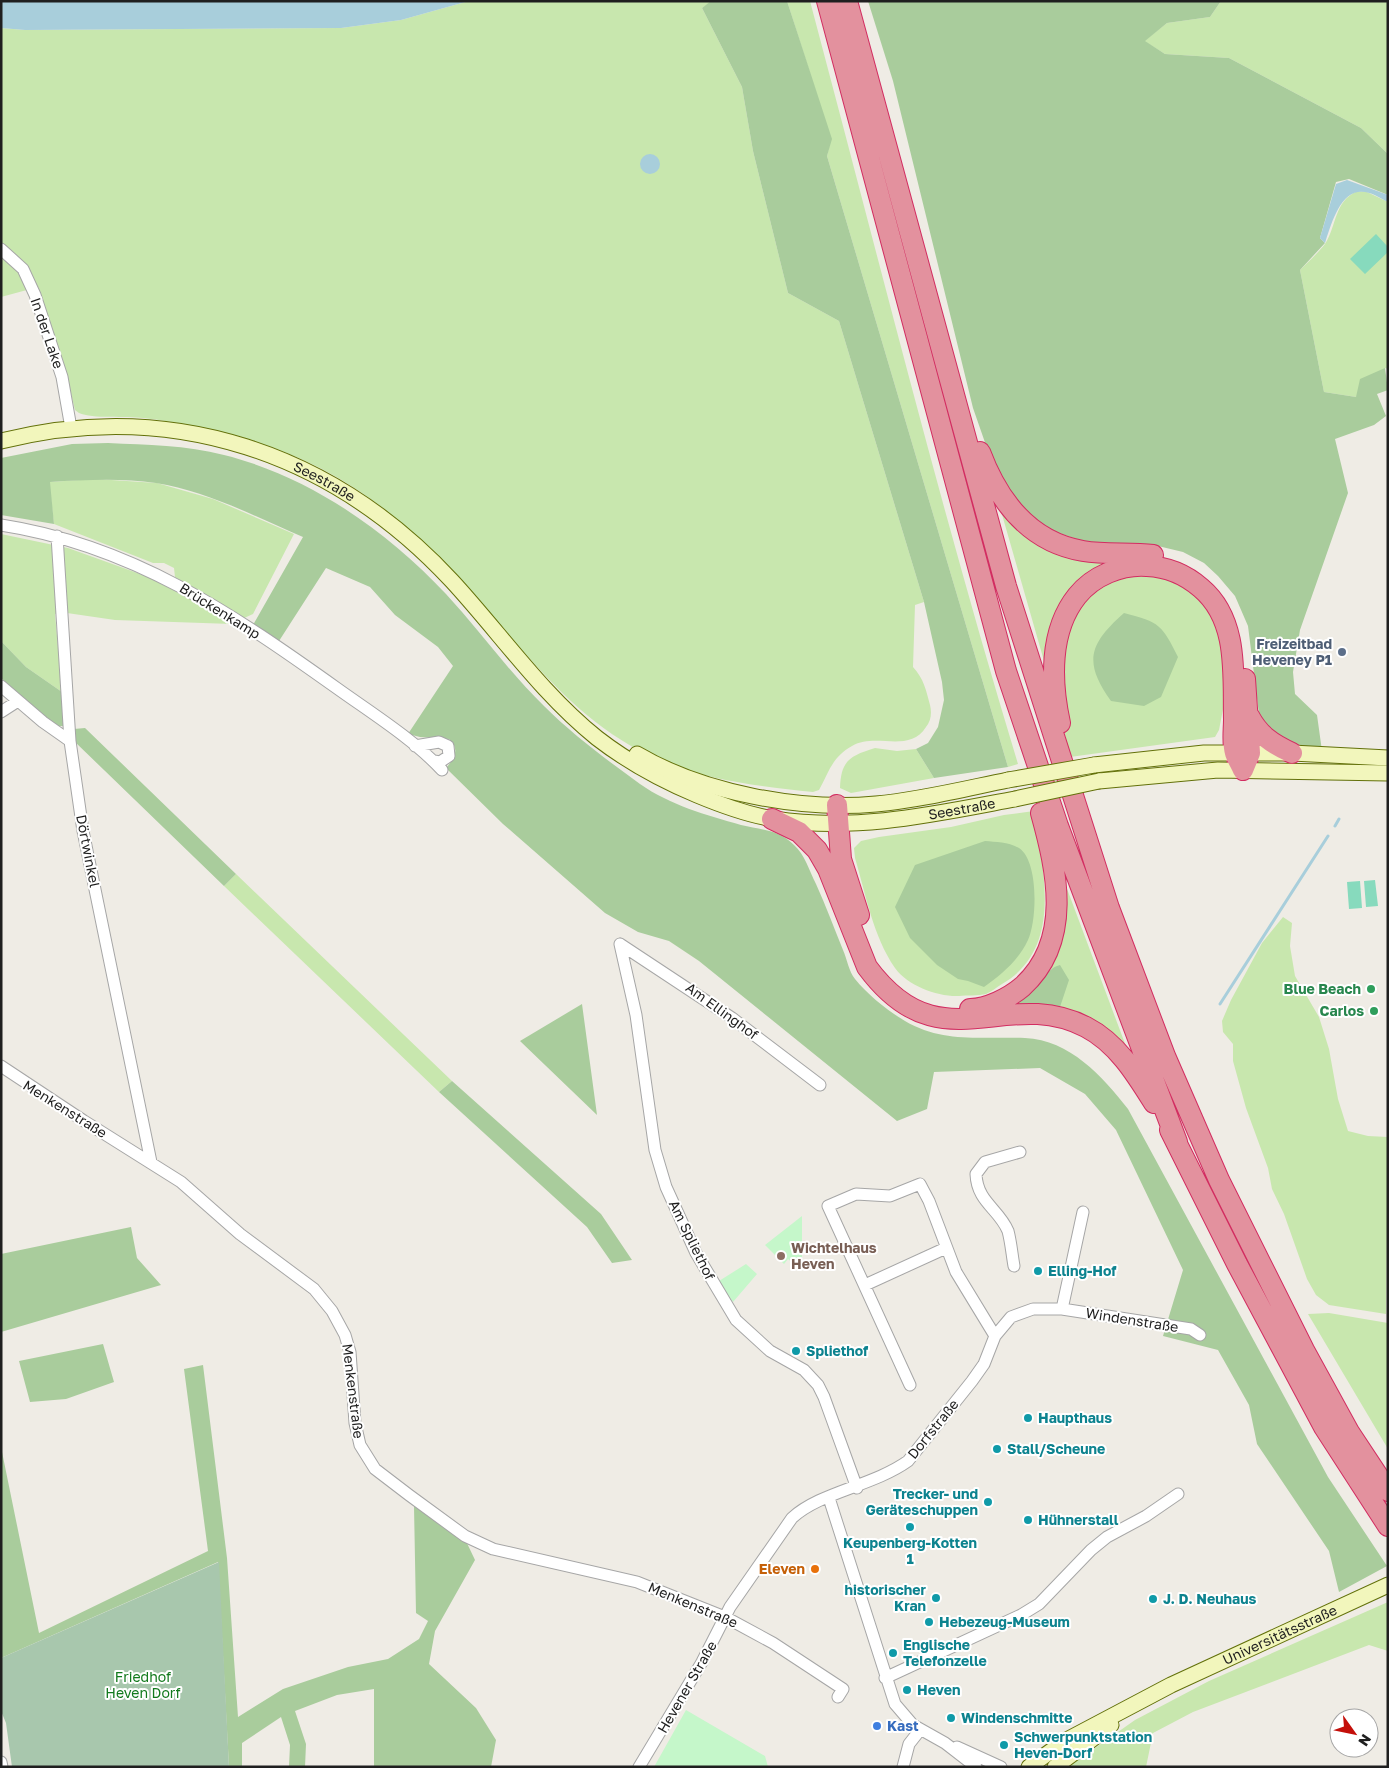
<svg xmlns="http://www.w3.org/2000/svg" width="1389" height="1768" font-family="'Golos Text',sans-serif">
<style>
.grass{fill:#c8e7ae}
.forest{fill:#a9cc9c}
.cemetery{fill:#a8c7ad}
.park{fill:#c5f7ca}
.pitch{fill:#87dabd}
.water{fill:#a8cedb}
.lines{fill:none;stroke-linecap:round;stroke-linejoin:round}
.stream{stroke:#a8cedb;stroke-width:3}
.street-casing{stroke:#a6a6a6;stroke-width:13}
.secondary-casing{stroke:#63710a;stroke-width:17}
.highway-casing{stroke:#d22d61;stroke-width:22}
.street{stroke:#fff;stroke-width:11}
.secondary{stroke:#f2f6bc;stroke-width:15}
.highway{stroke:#e3919e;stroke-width:20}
.secondary-bridge-casing{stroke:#63710a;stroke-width:17;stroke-linecap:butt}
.secondary-bridge{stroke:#f2f6bc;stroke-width:15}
.service-dot{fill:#5c6f8a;stroke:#fff;stroke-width:2}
.leisure-dot{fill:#2e9e5b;stroke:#fff;stroke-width:2}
.education-dot{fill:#8d6e63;stroke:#fff;stroke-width:2}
.culture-dot{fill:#0f9aa8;stroke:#fff;stroke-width:2}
.food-dot{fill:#e8710a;stroke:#fff;stroke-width:2}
.shop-dot{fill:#3f7fe0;stroke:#fff;stroke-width:2}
.labels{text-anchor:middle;stroke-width:4;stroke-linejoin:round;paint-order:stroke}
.street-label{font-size:14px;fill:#1f1f1f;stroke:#fff}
.service-label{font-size:14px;font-weight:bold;fill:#4e5e75;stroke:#fff;text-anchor:end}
.leisure-label{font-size:14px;font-weight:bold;fill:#27864d;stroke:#fff;text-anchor:end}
.education-label{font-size:14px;font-weight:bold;fill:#785e54;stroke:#fff;text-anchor:start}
.culture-label{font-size:14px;font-weight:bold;fill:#0d838f;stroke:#fff;text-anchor:start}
.food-label{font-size:14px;font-weight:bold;fill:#c56008;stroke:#fff;text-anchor:end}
.park-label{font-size:14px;fill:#11791c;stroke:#fff}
.shop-label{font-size:14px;font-weight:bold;fill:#366cbe;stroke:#fff;text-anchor:start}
</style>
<rect width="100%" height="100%" fill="#efece5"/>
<path class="grass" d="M469,1H713L702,8L742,87L753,151L788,293L839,321L924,602L915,605L913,667C924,679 926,690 930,705C932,713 931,721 926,727C909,754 876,732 852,746C832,757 829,772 819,790L813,792C756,786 694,779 642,752C565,712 516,640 459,578C424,540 384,505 340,479C281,444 211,426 143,418C127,416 92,419 79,413L75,410L63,361L38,287L1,297V28L25,30L341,28L401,20Z
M787,1H810C878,256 941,511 1018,764L1008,767L827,156L831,139Z
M1221,1H1388V154L1361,128L1229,58L1165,54L1144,41L1167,23L1210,17Z
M1357,191L1367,192L1388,202V369L1385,368L1356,397L1324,392L1300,270C1308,262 1318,253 1325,244C1337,225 1334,202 1357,191Z
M96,479L157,483L213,499L294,534L253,614L242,619L175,577L174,568L164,563H153L54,524L49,482Z
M997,497L1150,555L1180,562L1196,571L1218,591L1225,601L1238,629L1241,648L1227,626L1178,572L1095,579L1046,668Z
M1,534L68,548L179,588L232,624L115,620L67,613L55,614L62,692L26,667L1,641Z
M1139,570L1194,586L1224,630V704L1219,730L1215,737L1070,757L1060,713L1061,633L1089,587Z
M875,748L897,751L916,749L934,778L851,793L840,788C841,761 849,756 875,748Z
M1034,811C1043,870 1064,948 1002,984C997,987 991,992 986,994C978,996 967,995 959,996C938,997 908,986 895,968C873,936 866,895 855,858L854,848L861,841L879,837L951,827L1004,815Z
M1060,870L1130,1057L1058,1013L1051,967L1028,996L1016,1002L1017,1010L999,1006L1033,981Z
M236,874L452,1081L439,1092L224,886Z
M1283,917L1292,923L1290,946L1295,976L1319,1017L1329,1049L1338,1099L1348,1131L1368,1136L1388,1137L1386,1314L1329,1305L1316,1295L1307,1279L1284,1214L1272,1189L1268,1168L1246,1108L1233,1061V1044L1223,1032L1222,1021L1231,1000L1262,943Z
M1329,1313L1388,1323V1449L1308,1314Z
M1388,1602V1651L1369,1645L1193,1712L1153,1733L1146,1767H1068L1135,1720L1209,1681Z"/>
<path class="forest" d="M711,1H787L832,139L827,156L1008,767L934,778L916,749L928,743L938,727L944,700L942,682L924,602L839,321L788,293L753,151L742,87L702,8Z
M868,1H1221L1210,17L1167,23L1145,41L1165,54L1229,58L1361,128L1388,154V195L1349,179L1336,182L1320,238L1325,243L1300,270L1324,392L1356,397L1360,379L1385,368L1388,390L1377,394L1386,416L1374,425L1335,439L1348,493L1300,630L1293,672L1295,694L1317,715L1322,751H1291L1260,722L1248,626L1235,596L1218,576L1204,563L1183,552L1158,546L1088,543L1048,529L1031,517L997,477L973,408L893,81Z
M108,443C147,445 186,445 224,455C309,476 387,531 446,594C480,631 509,672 544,706C573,735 607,760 640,784C670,805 706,815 741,825C761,830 778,829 794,845C805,855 809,870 816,884C826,906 834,928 843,950C847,959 849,972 855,979C868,995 888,1011 905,1021C944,1044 983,1036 1025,1038C1070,1040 1102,1076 1128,1109L1328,1477L1387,1566L1339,1592L1329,1551L1257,1444L1249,1405L1218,1350L1163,1336L1183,1270L1116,1130L1085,1094L1040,1068L934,1072L927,1109L897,1121L699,961L669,941L638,932L605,913L503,824L446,768C455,758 460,749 449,739L420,737L408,734L453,666L438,647L395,615L370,587L326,568L279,641L253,625L303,537C256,517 207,491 156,483C121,478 85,480 50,482L54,524L1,515V458L72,444Z
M1124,613C1160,622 1162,625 1178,657L1161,697L1144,706L1111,701C1083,662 1089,644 1124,613Z
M1,641L26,667L62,692L65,726H55L1,678Z
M85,728L236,874L224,886L74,741V729Z
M985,841C996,842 1009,842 1019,848C1039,861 1037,921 1028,940C1018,961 1002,974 984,987L968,981L958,979L937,965L910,938L895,907L915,865Z
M1060,965L1069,980L1058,1013L1017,1010L1016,1002C1033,993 1044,969 1060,965Z
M582,1004L597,1115L520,1041Z
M452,1081L601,1214L632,1260L612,1263L587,1227L439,1092Z
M131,1227L137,1258L161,1285L1,1332V1254Z
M103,1344L114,1382L66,1399L30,1402L19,1361Z
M203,1365L227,1558L238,1717L283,1689L348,1667L388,1659L419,1639L428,1621L416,1613L414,1506L465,1539L475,1560L435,1631L429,1664L476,1708L496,1740L491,1767H374V1689L337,1695L295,1711L306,1744L305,1767H289L290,1745L281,1717L242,1743V1767H229L218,1562L1,1658V1447L39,1633L208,1551L184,1369Z"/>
<path class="cemetery" d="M219,1562L229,1767H12L6,1723L1,1711V1658Z"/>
<path class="park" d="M802,1216V1265L796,1266L788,1259L784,1264L765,1245Z
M746,1264L757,1274L733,1302L719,1281Z
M686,1710L765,1756L768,1767H654Z"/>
<path class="pitch" d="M1376,234L1388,247V252L1365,274L1350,259Z
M1375,880L1378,906L1366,907L1364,881Z
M1360,881L1362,908L1349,909L1347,882Z"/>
<path class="water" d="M1,1H469L401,20L341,28L25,30L1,28Z
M640 164a10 10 0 1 1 20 0a10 10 0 1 1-20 0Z
M1347,180L1388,195V202C1379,197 1368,190 1358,192C1339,194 1330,228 1325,243L1320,238L1336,184Z"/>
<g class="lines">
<path class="stream" d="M1335,826L1339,819
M1220,1004L1328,836"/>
<defs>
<path id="street" d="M1,249L23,269L35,295L62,377L71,428
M1,525C132,545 233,614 338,689C373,714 413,739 442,770
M57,536L70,741L83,831L151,1162
M1,686L43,722L70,741
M1,712L18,701
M415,746L439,742L448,746L449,756L440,762L434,761
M620,944L636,1015L655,1150L666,1187L696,1253L736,1320L770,1351L804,1370L818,1385L824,1397L857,1488
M620,944L732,1018L820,1085
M1,1066L84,1121L181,1182L240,1234L314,1289L332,1311L345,1335L350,1352L355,1423L360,1445L375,1469L409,1495L465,1536L493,1549L637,1582L725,1617L773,1643L843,1689L838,1697
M1014,1266C1012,1255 1011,1242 1008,1231C999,1209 977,1202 976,1174L985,1162L1020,1152
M865,1285L946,1248
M1062,1309L1191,1329L1200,1335
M910,1385L828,1206L856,1194L890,1196L920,1184L929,1201L956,1272L995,1336
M829,1498L895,1704L913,1725L945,1743L976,1767
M885,1678L1021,1615L1039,1604L1091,1550L1107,1537L1146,1516L1178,1494
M957,1747L1001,1767
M1,1762L2,1767
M639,1767L702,1662L730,1607L792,1518C820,1492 873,1486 908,1461L972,1381L984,1364L995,1336L1011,1317L1033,1309H1062L1083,1212
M903,1767L909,1744L920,1730"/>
<g id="secondary">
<path id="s1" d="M1,441C173,398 333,453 452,581C500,633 541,693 597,738C628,762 661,780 697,795C721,805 748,815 774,819C856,832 935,814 1015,799"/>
<path d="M637,754C703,793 801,811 876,804C920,800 964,789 1008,780"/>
<path d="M1094,765L1204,753H1292L1388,758"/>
<path d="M1099,781L1218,770L1388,773"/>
<path id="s2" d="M1029,1767L1065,1741L1171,1685L1388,1585"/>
<path d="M1055,1767L1111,1725"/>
</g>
<path id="highway" d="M827,1L1006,671L1058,826L1177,1142
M847,1L1006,586L1109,908L1165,1056L1219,1180L1304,1350L1349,1432L1388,1491
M980,452C998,500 1029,542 1083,551C1106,555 1130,552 1153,555
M1249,716C1259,735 1272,744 1292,753
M1060,723C1051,682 1049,631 1077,596C1093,576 1121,564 1147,566C1168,567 1185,574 1201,588C1239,620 1233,675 1234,719C1234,730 1232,743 1235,753C1237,759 1241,765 1243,770
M1243,770L1250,753L1245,679
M837,805L841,859L859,915
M772,819L799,832L817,850L828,869L867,967C940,1066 1004,985 1086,1027C1117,1043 1136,1074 1154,1103
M970,1009C987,1009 1009,998 1022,987C1073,941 1057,871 1041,813
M1170,1130L1237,1264L1324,1427L1388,1526"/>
</defs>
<use href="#street" class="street-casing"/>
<use href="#secondary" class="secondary-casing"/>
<use href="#highway" class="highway-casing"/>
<use href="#street" class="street"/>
<use href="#secondary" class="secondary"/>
<use href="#highway" class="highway"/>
<defs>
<path id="secondary-bridge" d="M1008,780L1094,765
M1015,799L1099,781"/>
</defs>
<use href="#secondary-bridge" class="secondary-bridge-casing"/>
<use href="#secondary-bridge" class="secondary-bridge"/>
</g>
<circle class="service-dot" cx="1342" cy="652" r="5"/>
<g class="leisure-dot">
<circle cx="1371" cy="989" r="5"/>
<circle cx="1374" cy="1011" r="5"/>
</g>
<circle class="education-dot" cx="781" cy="1256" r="5"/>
<g class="culture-dot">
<circle cx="1038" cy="1271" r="5"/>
<circle cx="796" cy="1351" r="5"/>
<circle cx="1028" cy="1418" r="5"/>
<circle cx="997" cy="1449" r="5"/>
<circle cx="988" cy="1502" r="5"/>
<circle cx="1028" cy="1520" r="5"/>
<circle cx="910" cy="1527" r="5"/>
<circle cx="936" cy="1598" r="5"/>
<circle cx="1153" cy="1599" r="5"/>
<circle cx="929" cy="1622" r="5"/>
<circle cx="893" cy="1653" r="5"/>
<circle cx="907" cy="1690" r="5"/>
<circle cx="951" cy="1718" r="5"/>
<circle cx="1004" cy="1745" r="5"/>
</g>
<circle class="food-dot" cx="815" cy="1569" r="5"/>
<circle class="shop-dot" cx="877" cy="1726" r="5"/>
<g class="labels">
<g class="street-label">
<text transform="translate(47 333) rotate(71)" y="5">In der Lake</text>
<text dy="5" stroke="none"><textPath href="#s1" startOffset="334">Seestraße</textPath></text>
<text transform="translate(220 611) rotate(32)" y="5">Brückenkamp</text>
<text dy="5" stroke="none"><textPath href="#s1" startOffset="1096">Seestraße</textPath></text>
<text transform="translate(88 851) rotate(79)" y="5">Dörtwinkel</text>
<text transform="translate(722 1011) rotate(36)" y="5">Am Ellinghof</text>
<text transform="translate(65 1109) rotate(32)" y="5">Menkenstraße</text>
<text transform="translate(692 1240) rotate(64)" y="5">Am Spliethof</text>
<text transform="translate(1132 1320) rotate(9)" y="5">Windenstraße</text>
<text transform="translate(353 1391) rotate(83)" y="5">Menkenstraße</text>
<text transform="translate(933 1429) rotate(-51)" y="5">Dorfstraße</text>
<text transform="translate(693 1605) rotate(23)" y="5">Menkenstraße</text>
<text dy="5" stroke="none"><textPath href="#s2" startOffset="284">Universitätsstraße</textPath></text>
<text transform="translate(687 1687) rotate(-60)" y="5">Hevener Straße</text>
</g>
<g class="service-label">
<text x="1332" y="649">Freizeitbad<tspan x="1332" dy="16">Heveney P1</tspan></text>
</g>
<g class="leisure-label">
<text x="1361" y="994">Blue Beach</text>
<text x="1364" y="1016">Carlos</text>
</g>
<g class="education-label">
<text x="791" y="1253">Wichtelhaus<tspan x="791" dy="16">Heven</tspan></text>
</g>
<g class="culture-label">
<text x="1048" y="1276">Elling-Hof</text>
<text x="806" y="1356">Spliethof</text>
<text x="1038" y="1423">Haupthaus</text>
<text x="1007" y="1454">Stall/Scheune</text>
<text x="978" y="1499" text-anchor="end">Trecker- und<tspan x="978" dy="16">Geräteschuppen</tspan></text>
<text x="1038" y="1525">Hühnerstall</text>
<text x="910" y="1548" text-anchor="middle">Keupenberg-Kotten<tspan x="910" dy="16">1</tspan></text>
<text x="926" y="1595" text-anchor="end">historischer<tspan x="926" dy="16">Kran</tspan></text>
<text x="1163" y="1604">J. D. Neuhaus</text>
<text x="939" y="1627">Hebezeug-Museum</text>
<text x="903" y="1650">Englische<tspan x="903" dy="16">Telefonzelle</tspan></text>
<text x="917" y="1695">Heven</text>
<text x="961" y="1723">Windenschmitte</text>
<text x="1014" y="1742">Schwerpunktstation<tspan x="1014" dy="16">Heven-Dorf</tspan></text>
</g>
<g class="food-label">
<text x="805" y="1574">Eleven</text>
</g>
<g class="park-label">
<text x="143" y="1682">Friedhof<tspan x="143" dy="16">Heven Dorf</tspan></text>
</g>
<g class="shop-label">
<text x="887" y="1731">Kast</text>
</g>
</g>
<rect width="1389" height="1768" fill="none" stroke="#1f1f1f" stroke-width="5"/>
<g transform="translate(1354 1733) rotate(123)"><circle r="24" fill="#ffffff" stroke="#a5a5a5"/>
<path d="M0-4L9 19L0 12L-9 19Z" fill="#c40f0a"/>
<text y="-8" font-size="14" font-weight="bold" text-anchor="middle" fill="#1f1f1f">N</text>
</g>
</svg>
